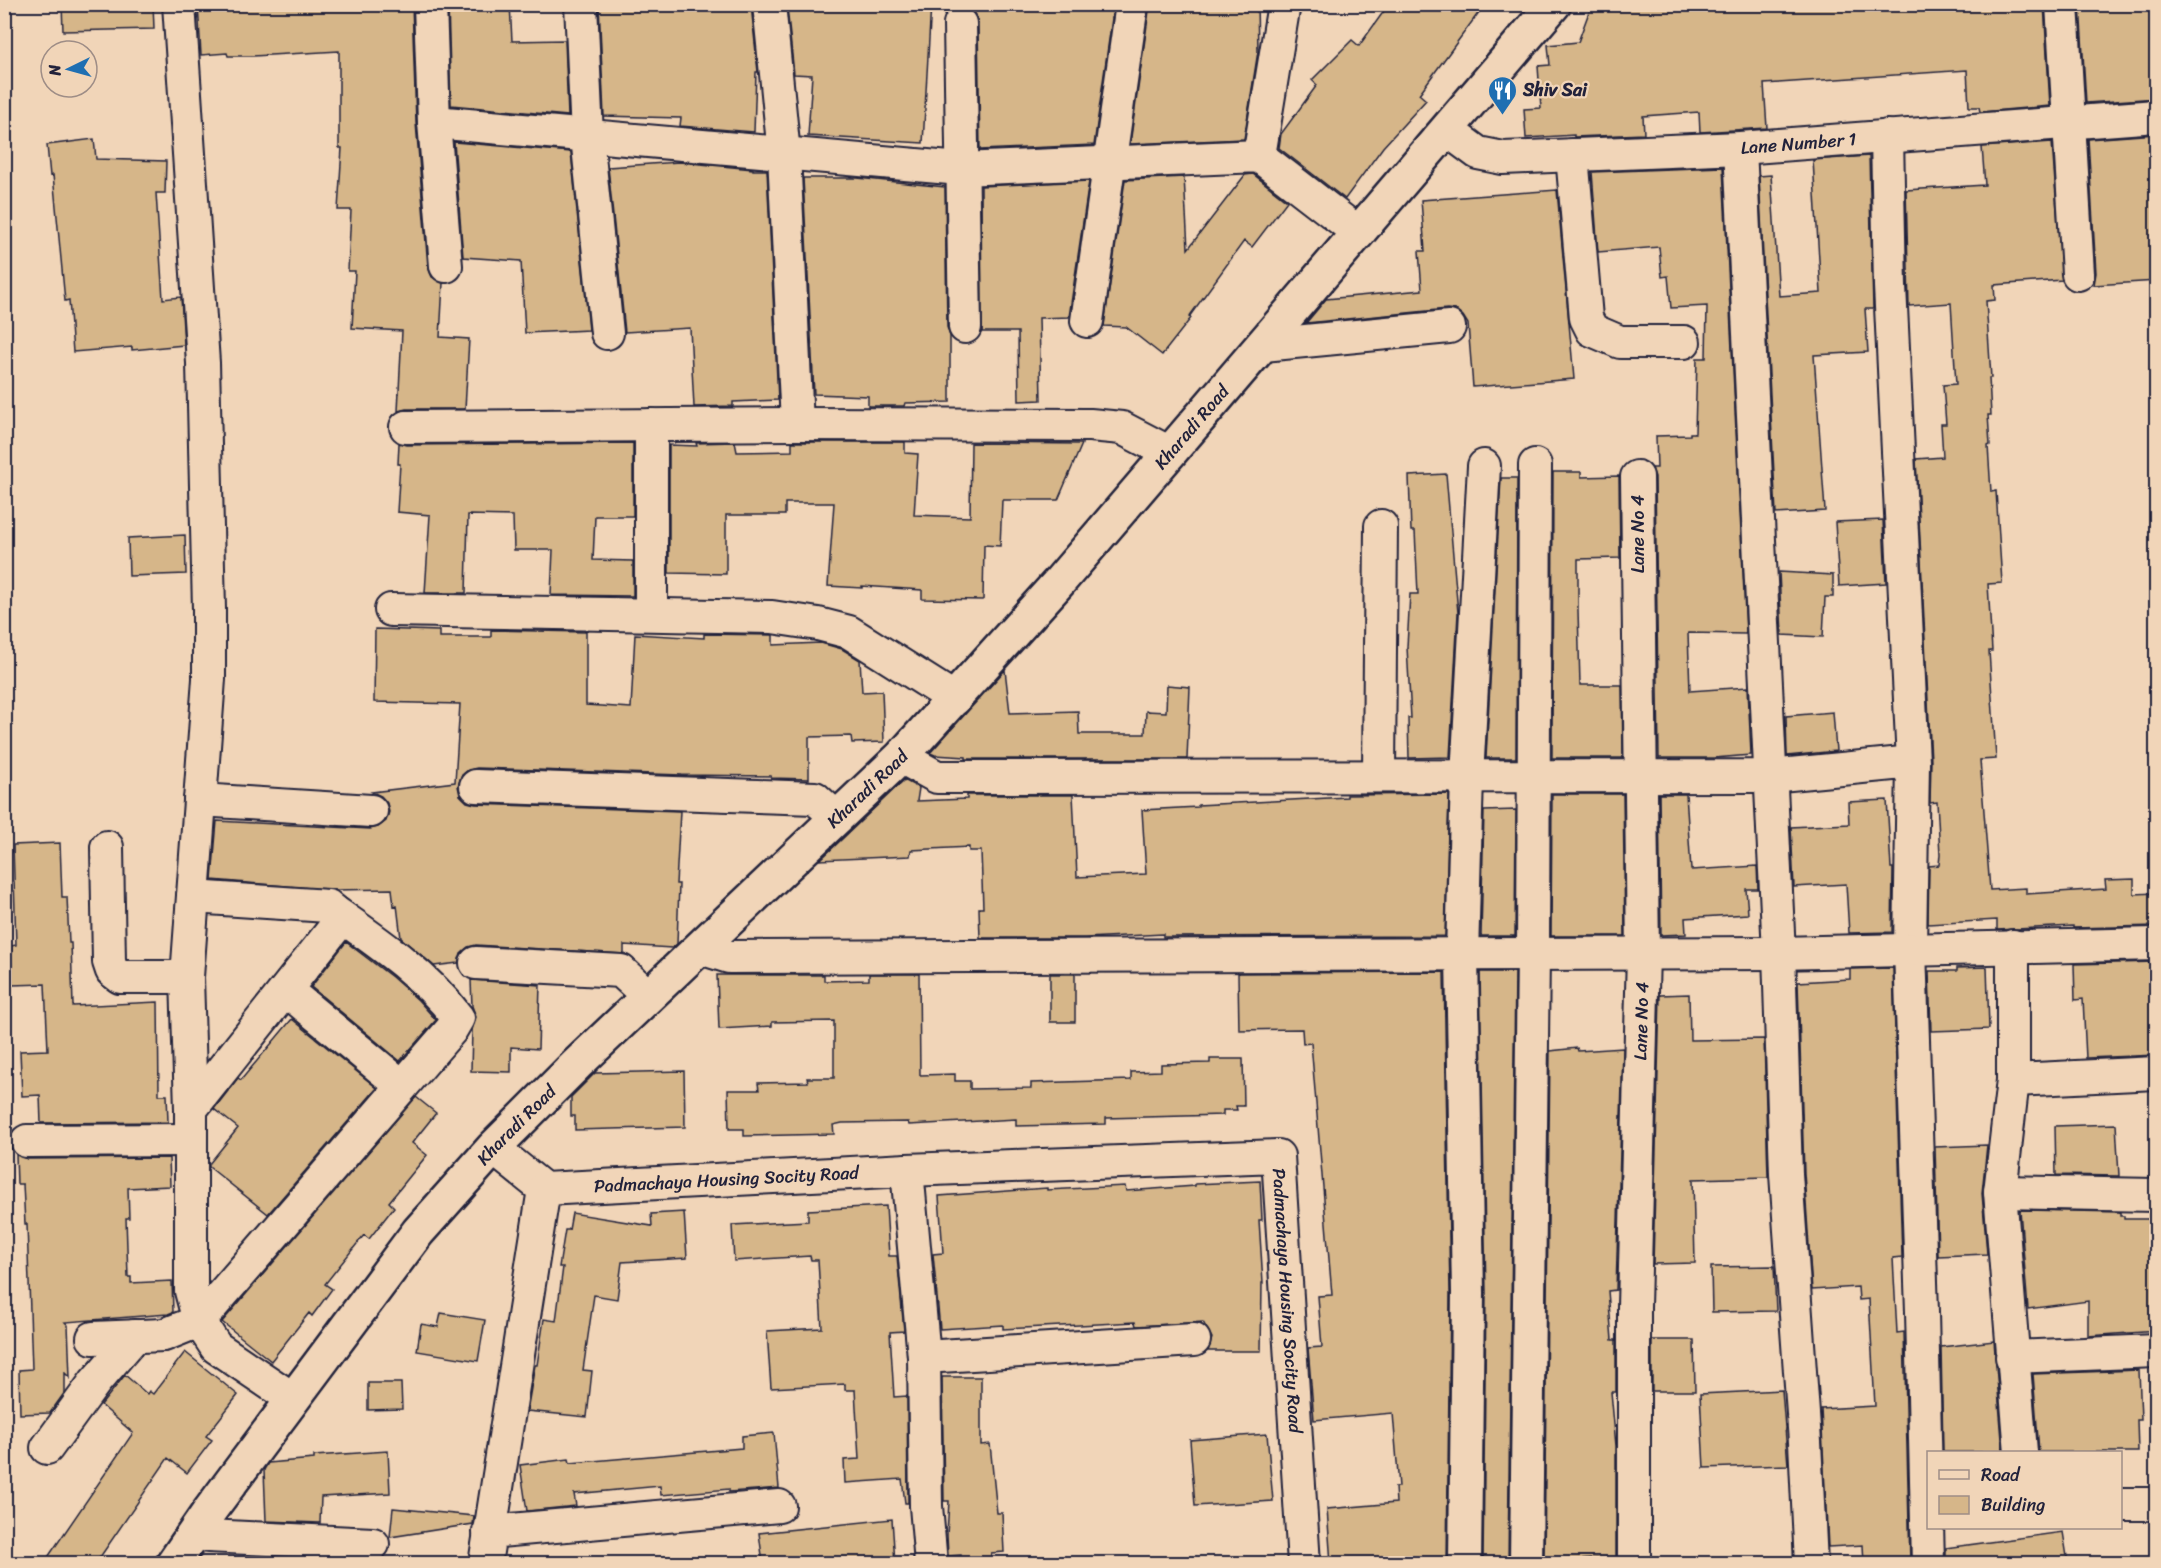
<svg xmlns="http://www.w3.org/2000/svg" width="2161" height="1568" font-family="Sriracha,sans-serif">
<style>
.building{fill:#d6b689;stroke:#22223b;stroke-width:1.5}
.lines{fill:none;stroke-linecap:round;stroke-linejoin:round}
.street-casing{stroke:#22223b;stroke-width:36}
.secondary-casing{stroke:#22223b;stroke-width:38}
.street{stroke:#f1d5b8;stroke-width:32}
.secondary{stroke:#f1d5b8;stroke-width:33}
.labels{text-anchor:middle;stroke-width:4.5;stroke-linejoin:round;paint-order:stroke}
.poi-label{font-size:18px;font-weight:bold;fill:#22223b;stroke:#f1d5b8;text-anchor:start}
.street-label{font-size:18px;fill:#22223b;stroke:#f1d5b8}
</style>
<rect width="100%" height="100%" fill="#f1d5b8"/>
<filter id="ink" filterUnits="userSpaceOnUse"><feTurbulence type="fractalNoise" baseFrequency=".0167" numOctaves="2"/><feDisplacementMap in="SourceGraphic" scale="12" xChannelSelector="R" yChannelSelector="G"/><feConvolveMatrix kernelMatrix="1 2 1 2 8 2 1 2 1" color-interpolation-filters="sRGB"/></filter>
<g filter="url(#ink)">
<path class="building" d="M62,4H153L154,29L63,31Z
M198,4H412L416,123L428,267L432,277L443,283L440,337L469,339L465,409H406L398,411L402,331L352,328L355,271H348L351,210H338L342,148H339V51L253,56H228L227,53L201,55Z
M448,4H510L512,41L565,40L568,116L451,105Z
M599,4L751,5L758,72H756L754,132L680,126L681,118L604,116Z
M824,4H931L923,143L808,136L812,75L794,74L787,7L825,10Z
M971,4H1114L1094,145L980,150L978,24L976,15L971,10Z
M1150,4H1257L1258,51L1244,139L1130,144Z
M1389,4H1485L1419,94L1426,100L1383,147L1345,199L1279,148L1281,134L1317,85L1312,80L1352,40L1359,46Z
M1592,4H2044L2050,106L1980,112L1979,107H1969L1967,70L1764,84L1767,128L1700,132L1699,112L1643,116L1644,134L1574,137V135L1526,138L1524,109L1541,108L1538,66L1550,65L1548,45L1578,42Z
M2080,4H2157V98L2086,103Z
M2157,134V281L2094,285L2096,273L2088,139Z
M94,139L96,159L166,161L165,193H156L163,299L181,297L184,345L132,350V347L73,352L69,300L65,301L53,175L50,176L47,145Z
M454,142L571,152L589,330L525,333L521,261L463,257Z
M2052,142L2062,280L1994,285L1995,300L1986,301L1991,378H1989L1991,415H1988L1990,445L1988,446L1991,492L1996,491L2002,583L1988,584L1992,651H1989L1996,759L1980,760L1990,890L2026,888V894L2106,889L2105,880L2134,879V894L2157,893V926L2073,928V926L1997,930V920L1928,924L1929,866L1939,865L1940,854L1937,802L1930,803L1931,761L1916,459L1943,457L1941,424H1946L1943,385L1956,384L1951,303L1909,306L1906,190L1985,185L1982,147Z
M1869,156L1873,309H1865L1868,352L1814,355L1825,511L1776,514L1759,176L1771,175L1779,296L1821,293L1813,160Z
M679,162L753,169V170H767L778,400L733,402V406L694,407L690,328L625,332L608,167Z
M1723,167L1746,634L1688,633L1690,691L1748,687L1751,755L1714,758H1659L1655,477L1652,468H1657L1656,436L1690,435V433H1695L1697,358H1706L1707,306L1671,308L1668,276L1662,277L1659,247L1598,252L1592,172Z
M1253,174L1287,201L1252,247L1244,241L1189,317L1191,318L1162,355L1126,327L1104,326L1125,180L1184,177L1188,249L1245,175Z
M803,178H857L945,187L947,327L950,336V402L905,403L904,406H868V396L814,394Z
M1089,181L1069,317L1039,318L1041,400L1019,401L1018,332H982L981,186Z
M1557,190L1574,379L1473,387L1468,324L1463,316L1456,310L1447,309L1306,323L1326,299L1422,290L1419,251H1425L1421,200Z
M735,442L737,452L792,451V442H905V453L918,454L914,515L970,517L971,443L1082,444L1058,500H1002L1000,546L984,545L983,600L922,599V590L862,586V588L828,586L834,503H785V515H726V574L669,573V445L697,446L696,443Z
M399,443L406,445L633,443V516H595L593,560L633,561V596L551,595L553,550H514L513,516L468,515L466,593H425L430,515L397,512L400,464H398Z
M1553,472H1581V477L1619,476L1620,558L1578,559V610L1580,685H1622L1623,758H1552Z
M1446,474L1458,613L1450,757L1409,758L1408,718H1411L1407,647L1410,594H1418L1415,531H1411L1409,476Z
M1501,478H1517L1516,758H1486Z
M1883,520L1886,583L1839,586L1835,522Z
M185,535L186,574L129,576L128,538Z
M1779,572L1833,575V597H1825L1823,637L1782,635Z
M375,629L439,631V637H491V630L586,632V705L631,708L635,634L704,638V634L770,635H773V645L821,643L842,649L860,660L862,692L882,691L884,742L852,743L851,736L809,737V779L771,778V776L682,775L477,768L468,770L461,776L458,786L460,795L467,802L475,804L680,811L676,884H679L677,944L672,948L624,945V954L476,945L468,947L461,953L458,963L434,966L401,938L397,905L394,906L392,889L334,890L212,880L217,821L370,829L378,827L386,821L389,812L387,803L381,796L372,792L455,782L460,704L374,702Z
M1005,670L1010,713L1078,711L1079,734H1145L1146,711L1166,712L1167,685L1190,687L1187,759H966V757L935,755L930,753Z
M1833,712L1836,751L1787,756L1786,716Z
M904,780L919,788L917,801L967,799V795H1073L1077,877L1146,874L1142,810L1198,807V805L1347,797V795L1449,794L1445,936L1163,937V934L1085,938H980L979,908H983L981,851H969V847L911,850L910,856L820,860Z
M1552,794H1623L1625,936H1551Z
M1659,794H1686L1691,870L1757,866L1758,889H1746L1748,914L1685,918L1686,934L1661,935Z
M1887,800L1891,868H1893L1892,932L1849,933L1846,884L1794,887L1791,827L1849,824L1848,802Z
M1516,810L1515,936H1481L1484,811Z
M60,843L62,897H67L69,943H71L73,1006L158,1002L159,1095H167L168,1122L41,1123L40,1095L22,1096L20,1051L48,1050L45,984L12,985L11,946L16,945L13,845Z
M346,942L392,977L418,1000L436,1020L400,1061L311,987Z
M2157,962V1055L2086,1058L2083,999L2075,1000L2074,964Z
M1987,967L1989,1029L1931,1031L1929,971H1957V968Z
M1893,968L1902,1257L1893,1258L1897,1333L1904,1332L1910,1563H1864L1863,1545L1828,1547L1821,1409L1875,1406L1869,1299L1859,1300L1858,1287L1812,1290L1804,1173L1798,982L1850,979V969Z
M1444,972L1450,1293L1447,1563H1331L1327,1509L1396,1503L1395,1487H1399L1393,1413L1314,1420L1308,1348L1322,1347L1318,1296L1332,1295L1311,1043L1303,1044L1302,1029L1239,1030L1238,973Z
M1480,972H1515L1508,1563H1483L1486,1293Z
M869,974H919L920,1075L955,1074V1081H970V1089L1031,1088V1083L1131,1080V1072L1161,1071V1064L1210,1063V1059H1243L1244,1106H1236L1237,1110H1223V1115L1106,1118V1124L1016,1126V1119L909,1125L908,1122L842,1123L833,1125L834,1134L744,1136V1129H729L728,1090H759L758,1083L808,1082L807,1078H834V1021L772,1022V1026L719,1029L717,975H824V981L869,980Z
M1050,974H1075V1022H1050Z
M471,980L540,985L538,1049L511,1047V1072L471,1071L472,1030L476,1017L472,1006Z
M1689,994L1690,1040L1764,1039L1768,1177L1693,1179L1695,1263L1653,1264L1660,995Z
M292,1019L377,1088L268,1214L209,1167V1164L238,1128L214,1109L238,1078L241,1080Z
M1577,1048L1578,1051L1623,1048L1616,1290L1608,1291L1612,1340H1616V1392H1611L1616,1446V1557L1544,1563L1550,1051Z
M684,1071L685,1127L575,1130V1116H571V1097L595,1073Z
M416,1097L436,1113L412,1143L427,1155L389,1202L394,1207L369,1239L364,1235L325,1284L332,1289L312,1316L309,1313L271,1361L222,1322Z
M2116,1124L2119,1176L2056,1175L2055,1126Z
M1987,1145L1982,1193L1987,1254L1938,1256L1935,1147Z
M16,1154L27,1159L169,1158L170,1186L128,1188L129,1218H126L128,1277H131V1283L172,1281L173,1312L168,1314L65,1322L68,1325L70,1378L65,1373V1392L50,1413L20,1414L19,1370L32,1369L27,1224H25L23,1184H17Z
M1260,1181L1262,1220H1259L1263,1283H1262L1261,1351H1208L1212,1338L1203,1322L1136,1326L1135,1322L1003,1329V1325L940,1329L933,1254L943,1253L939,1196L1047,1188V1190L1125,1186L1126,1191L1195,1186V1184Z
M886,1206L889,1256H897L904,1331L890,1332L894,1397L907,1396L908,1503H905L902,1479L845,1483L844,1460L859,1459L855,1390H845V1384L771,1388L767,1331L822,1328L818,1260H811L810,1256L734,1261L732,1225L808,1221V1210Z
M2020,1210L2120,1212V1216H2124V1219H2157V1331L2088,1336V1301L2028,1309Z
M684,1212L687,1258L622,1262L617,1299L594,1295L583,1370L592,1371L587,1417L527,1411L535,1365H537L544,1319L556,1321L563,1267H559L565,1230H569L572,1213L652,1226L651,1214Z
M1774,1266L1776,1311L1712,1312L1711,1267Z
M441,1313L485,1320L478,1361L417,1351L421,1324L438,1327Z
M1652,1340H1694L1695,1391H1652Z
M1994,1341L2003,1452H1943L1941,1347Z
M185,1352L238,1395L206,1436L212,1440L187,1473L168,1458L96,1563H44L133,1433L101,1405L125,1375L147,1394L149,1391L153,1394Z
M2139,1370L2141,1420H2137L2138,1452H2039L2033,1374Z
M942,1377H981V1445L990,1444L997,1513H1002L1004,1552L991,1553L992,1558L961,1559V1555L948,1556L947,1535L949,1501H944Z
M368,1383H401L402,1409L368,1410Z
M1782,1390L1788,1465L1704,1468L1700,1394Z
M774,1433L779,1488L729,1492V1489L661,1495L660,1486L574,1494L576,1506L527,1511L520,1465L569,1459L570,1463L742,1448V1436Z
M1267,1434L1273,1501L1195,1506L1190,1440Z
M388,1451L390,1493L321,1497L320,1523L266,1521L264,1470L268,1463L314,1459V1456Z
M393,1508L474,1516L473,1524L390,1537Z
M892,1519L895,1563H763L759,1533Z
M2063,1532L2068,1563H1946V1548Z
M267,1557L318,1559V1563H267Z"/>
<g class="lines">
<defs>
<g id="street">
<path d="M179,4L203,363L209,609V679L187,977L191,1109V1291L199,1321L216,1347L293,1399"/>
<path d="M430,4L434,122L446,266"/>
<path d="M581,4L587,136L607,333"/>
<path d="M769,4L784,154L797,424"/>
<path d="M2062,4L2078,274"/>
<path d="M960,24L965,327"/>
<path d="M434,122L961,169L1259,156L1359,233"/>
<path id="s1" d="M1447,130L1478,153L1503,158L1740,148L2156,116"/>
<path d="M1887,136L1890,286L1913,762L1910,949L1922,1312L1928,1564"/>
<path d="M1740,148L1779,953L1786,1174L1805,1442L1811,1564"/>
<path d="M1572,155L1586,318L1592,330L1620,342H1684"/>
<path d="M1259,156L1284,4"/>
<path d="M1087,321L1132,4"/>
<path d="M1263,345L1449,327"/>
<path d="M406,427L797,424L1090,425L1122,428L1170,453"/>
<path d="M391,610L772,617L818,624L849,632L955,699"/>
<path d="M651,614V425"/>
<path d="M901,757L937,777L1770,776L1913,762"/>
<path d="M1379,776L1381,526"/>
<path d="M476,786L815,798L837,818"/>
<path d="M200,800L371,811"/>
<path d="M107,847L109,962L112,971L120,977H187"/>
<path d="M2013,946V1080L2000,1192L2021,1452"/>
<path d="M700,948L729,957L1779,953L2156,944"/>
<path d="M476,963L621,971L648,996"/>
<path d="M286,990L402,1086"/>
<path d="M2013,1080L2156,1073"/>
<path d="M191,1109L336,926V913L328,906L193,897"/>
<path d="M27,1141L191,1140"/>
<path id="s2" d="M493,1148L544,1189L907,1170L1278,1156L1304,1564"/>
<path d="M907,1170L924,1357L926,1506L931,1564"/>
<path d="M2000,1192L2156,1195"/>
<path d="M93,1338L164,1335L199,1321L451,1030L458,1018C425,974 376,941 332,910"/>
<path d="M924,1357L1194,1340"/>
<path d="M2012,1357L2156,1351"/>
<path d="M47,1448L95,1382L135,1336"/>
<path d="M2120,1504H2156"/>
<path d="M489,1532L779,1506"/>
<path d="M208,1536L373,1544"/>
<path d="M485,1564L544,1189"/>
<path d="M1465,1564L1468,1293L1462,955L1467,777L1484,466"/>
<path d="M1526,1564L1533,954L1535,465"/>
<path id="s3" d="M1634,1564V1307L1643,953L1637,477"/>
</g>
<g id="secondary">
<path id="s4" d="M173,1564L208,1513L418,1232L493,1148L577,1064L901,757L1060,581L1554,4"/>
</g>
</defs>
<use href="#street" class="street-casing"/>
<use href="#secondary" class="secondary-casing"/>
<use href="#street" class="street"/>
<use href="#secondary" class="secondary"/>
</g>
</g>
<defs>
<symbol id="restaurant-pin" viewBox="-11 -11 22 30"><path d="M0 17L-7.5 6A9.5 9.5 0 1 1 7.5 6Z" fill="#1f6fb2" stroke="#f1d5b8"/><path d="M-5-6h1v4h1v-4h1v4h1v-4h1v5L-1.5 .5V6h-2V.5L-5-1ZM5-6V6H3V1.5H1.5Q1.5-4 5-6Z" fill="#fff"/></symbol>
</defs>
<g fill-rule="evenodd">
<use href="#restaurant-pin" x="1486" y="74" width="33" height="45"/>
</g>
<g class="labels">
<g class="poi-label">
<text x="1523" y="96">Shiv Sai</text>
</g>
<g class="street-label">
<text dy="6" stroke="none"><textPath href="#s1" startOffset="360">Lane Number 1</textPath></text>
<text dy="6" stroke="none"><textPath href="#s4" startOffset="1530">Kharadi Road</textPath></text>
<text transform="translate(1638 534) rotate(-90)" y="6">Lane No 4</text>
<text dy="6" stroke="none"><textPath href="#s4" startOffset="1044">Kharadi Road</textPath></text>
<text dy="6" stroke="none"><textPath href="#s3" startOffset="543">Lane No 4</textPath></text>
<text dy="6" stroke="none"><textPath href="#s4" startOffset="558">Kharadi Road</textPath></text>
<text dy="6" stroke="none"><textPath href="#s2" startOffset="248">Padmachaya Housing Socity Road</textPath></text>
<text dy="6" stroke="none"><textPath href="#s2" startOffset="945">Padmachaya Housing Socity Road</textPath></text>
</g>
</g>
<rect width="2161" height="1568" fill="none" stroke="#f1d5b8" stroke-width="24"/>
<rect x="12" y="12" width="2137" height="1544" fill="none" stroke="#22223b" stroke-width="2" filter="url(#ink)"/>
<rect x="1927" y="1451" width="195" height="78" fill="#f1d5b8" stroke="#9e8d86" stroke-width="1.5"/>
<rect x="1939" y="1470" width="30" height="9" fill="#f1d5b8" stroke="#9e8d86" stroke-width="1.5"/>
<text x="1981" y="1481" font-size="18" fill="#22223b">Road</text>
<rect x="1939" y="1496" width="30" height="18" fill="#d6b689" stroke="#9e8d86" stroke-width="1.5"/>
<text x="1981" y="1511" font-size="18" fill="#22223b">Building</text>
<g transform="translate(69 69) rotate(265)"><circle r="28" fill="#f1d5b8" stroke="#9e8d86" stroke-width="1.5"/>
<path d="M0-4.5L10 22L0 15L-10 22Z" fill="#1f6fb2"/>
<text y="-9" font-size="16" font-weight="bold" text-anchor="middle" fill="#22223b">N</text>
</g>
</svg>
